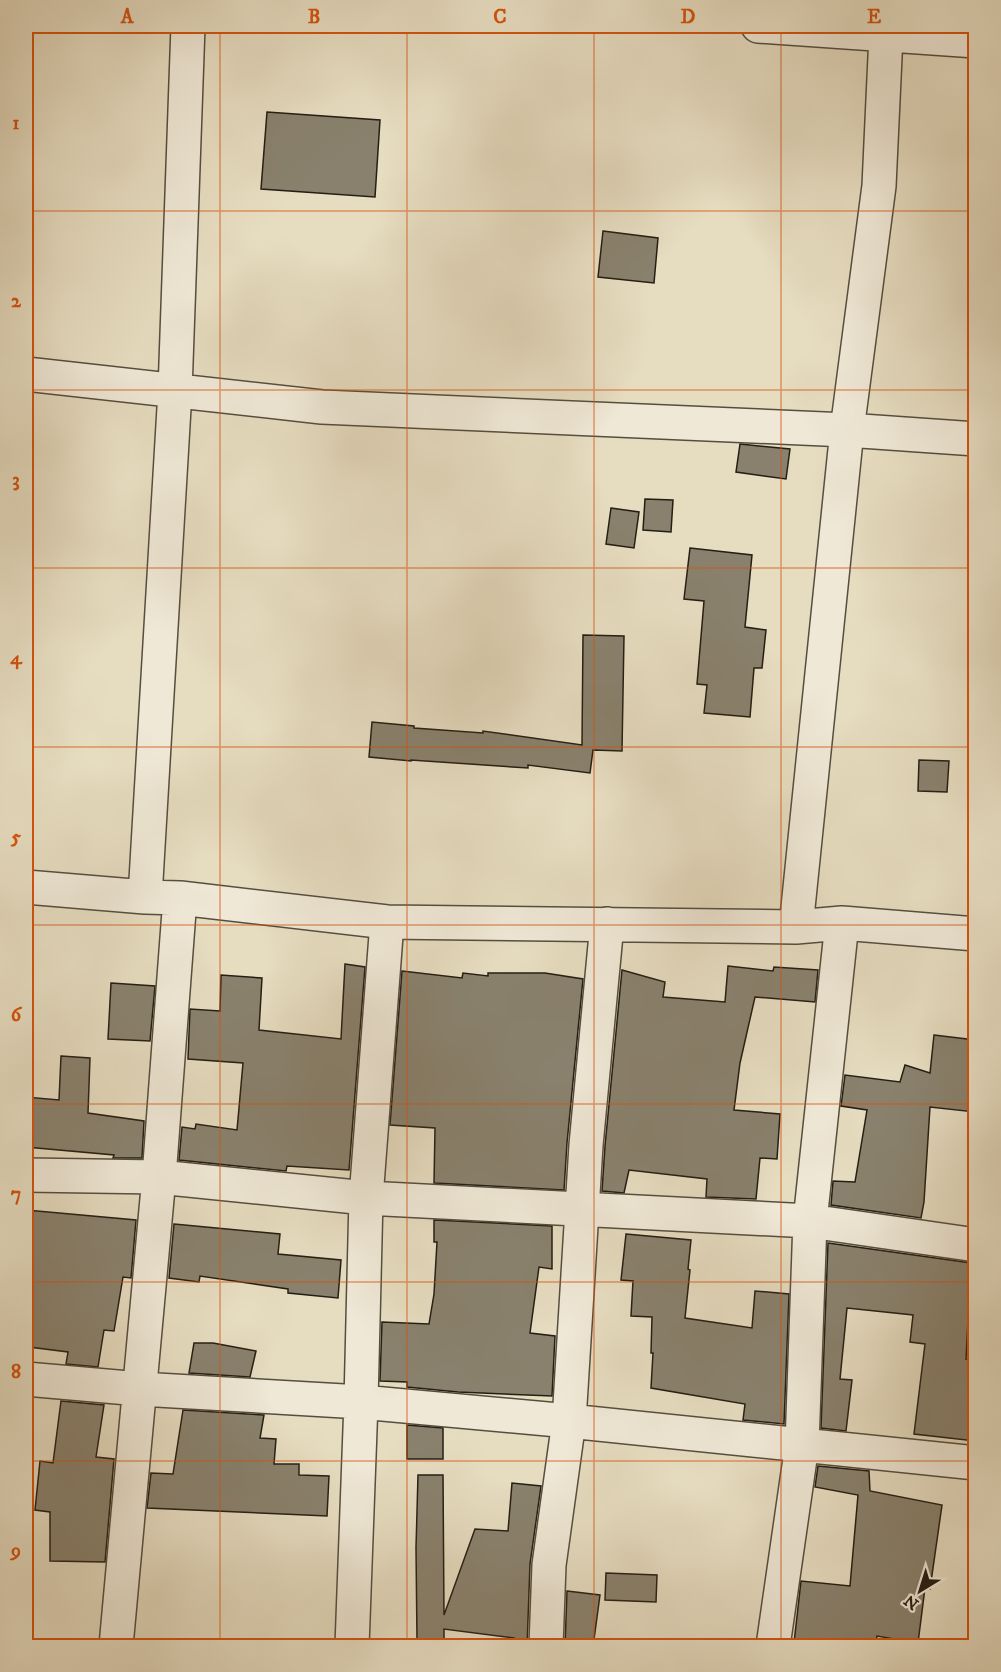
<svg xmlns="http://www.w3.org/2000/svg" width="1001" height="1672" font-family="'IM FELL DW Pica',serif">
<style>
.building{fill:#89816d;stroke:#251e14;stroke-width:1.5}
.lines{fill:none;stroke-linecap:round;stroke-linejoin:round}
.minor-casing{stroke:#554e3f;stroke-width:36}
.minor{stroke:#efe8d6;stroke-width:33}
.grid{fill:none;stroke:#d4530d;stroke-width:1.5;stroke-opacity:0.55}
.neatline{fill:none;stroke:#d4530d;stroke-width:2}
.grid-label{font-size:20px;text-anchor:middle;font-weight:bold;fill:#d4530d}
</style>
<rect width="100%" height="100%" fill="#e6dcc0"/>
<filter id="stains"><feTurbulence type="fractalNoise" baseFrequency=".00333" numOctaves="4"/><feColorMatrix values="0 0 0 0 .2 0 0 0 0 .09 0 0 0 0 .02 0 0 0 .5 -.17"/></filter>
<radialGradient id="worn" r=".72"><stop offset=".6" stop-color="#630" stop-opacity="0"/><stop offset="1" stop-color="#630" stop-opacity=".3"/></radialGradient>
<path class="building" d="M267,112L380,120L375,197L261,189Z
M603,231L658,238L654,283L598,277Z
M740,444L790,449L786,479L736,472Z
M645,499L673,500L671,532L643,530Z
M611,508L639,512L634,548L606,544Z
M690,548L752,555L745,627L766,630L762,668H754L750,717L704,713L707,685L697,684L704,601L684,599Z
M583,635L624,636L622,751L593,750L590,773L528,765V768L411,760V761L369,757L372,722L414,726V728L483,733V731L582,745Z
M919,760L949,761L947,792L918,791Z
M345,964L365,967L349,1170L287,1166L286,1171L179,1160L182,1127L195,1129L196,1124L237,1130L243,1063L188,1059L190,1009L220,1011L221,975L262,978L259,1030L341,1039Z
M728,966L773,971L774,967L818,970L815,1002L755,997L740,1063L734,1110L780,1114L777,1159L760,1158L756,1199L706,1197L707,1179L629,1170L624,1193L602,1191L605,1146L622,970L665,982L663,997L725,1002Z
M402,971L462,978L463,973L488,976V973H545L583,979L567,1143L564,1190L434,1183L435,1128L390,1125Z
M111,983L155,986L150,1041L108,1039Z
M934,1035L975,1040V1112L930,1107L924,1202L921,1218L831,1205L833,1181L855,1182L867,1110L841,1106L845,1075L900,1082L905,1065L930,1073Z
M61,1056L90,1058L88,1113L144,1121L142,1158H113L114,1155L26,1147V1097L59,1100Z
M26,1210L136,1220L131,1278L123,1277L114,1331L104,1330L98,1367L66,1364L68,1352L29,1347L32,1325H26Z
M434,1220L552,1226V1269L539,1267L530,1333L555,1336L552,1396L458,1392L407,1387V1382L380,1381L382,1322L429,1324L434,1294L437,1242H434Z
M174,1224L280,1234L278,1254L341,1260L338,1298L288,1293V1289L200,1276L199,1282L169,1278Z
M626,1234L691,1240L688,1269L690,1270L685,1318L752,1328L755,1291L789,1294L784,1424L743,1420L745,1404L651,1388L653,1353H651L652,1317L631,1316L633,1281L621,1280Z
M828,1243L971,1263L966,1359L975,1360V1441L914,1434L925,1344L910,1342L913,1315L847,1308L840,1379L852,1380L846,1431L821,1428Z
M194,1343H213L256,1351L250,1377L189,1373Z
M61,1401L104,1405L96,1457L114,1459L105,1562L50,1561V1512L35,1510L40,1461L53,1463Z
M183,1410L264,1415L260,1438L276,1439L274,1464H299V1475L329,1476L327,1516L147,1508L151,1473L173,1474Z
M407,1425L443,1428V1459H407Z
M818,1466L869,1471L870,1491L942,1505L930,1589L925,1588L918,1643L877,1636L876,1643L843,1639V1647H821L794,1643L801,1581L850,1586L858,1495L815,1487Z
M418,1475H443L444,1615L475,1529L508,1531L512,1483L541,1486L530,1564L527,1647H513L514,1638L444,1629V1639L417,1640L416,1548Z
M606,1573L657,1575L656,1602L605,1600Z
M567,1591L600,1595L593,1647H565Z"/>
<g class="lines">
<defs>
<path id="minor" d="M758,26L976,41
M26,374L322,407L847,430L976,439
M26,887L145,897L180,898L387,922L796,927L842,923L976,934
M145,897L175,391L188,26
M796,927L847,430L879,186L886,35
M26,1175L159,1177L366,1198L810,1221L976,1245
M26,1379L140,1389L361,1402L569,1421L976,1463
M116,1646L159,1177L180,898
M352,1646L361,1402L366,1198L387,922
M546,1646L549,1565L569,1421L586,1145L607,924
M773,1646L802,1445L810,1221L842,923"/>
</defs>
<use href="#minor" class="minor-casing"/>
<use href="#minor" class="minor"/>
</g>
<path class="grid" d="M220,26V1646M407,26V1646M594,26V1646M781,26V1646M26,211H976M26,390H976M26,568H976M26,747H976M26,925H976M26,1104H976M26,1282H976M26,1461H976"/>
<rect width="1001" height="1672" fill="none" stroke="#e6dcc0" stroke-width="66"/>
<g transform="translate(920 1591) rotate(218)" stroke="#efe8d6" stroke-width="4.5" paint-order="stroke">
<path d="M0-4.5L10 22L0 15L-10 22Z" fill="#251e14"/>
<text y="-9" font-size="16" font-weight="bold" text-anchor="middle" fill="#251e14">N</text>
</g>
<rect x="33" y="33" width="935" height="1606" class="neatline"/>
<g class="grid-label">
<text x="127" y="23">A</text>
<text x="314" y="23">B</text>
<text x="500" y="23">C</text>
<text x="688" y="23">D</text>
<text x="874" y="23">E</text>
<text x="16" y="129">1</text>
<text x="16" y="307">2</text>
<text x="16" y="486">3</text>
<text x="16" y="664">4</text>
<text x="16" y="843">5</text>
<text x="16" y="1021">6</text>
<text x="16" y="1200">7</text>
<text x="16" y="1378">8</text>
<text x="16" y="1557">9</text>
</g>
<rect width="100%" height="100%" filter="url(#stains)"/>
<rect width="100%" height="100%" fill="url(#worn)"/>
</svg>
